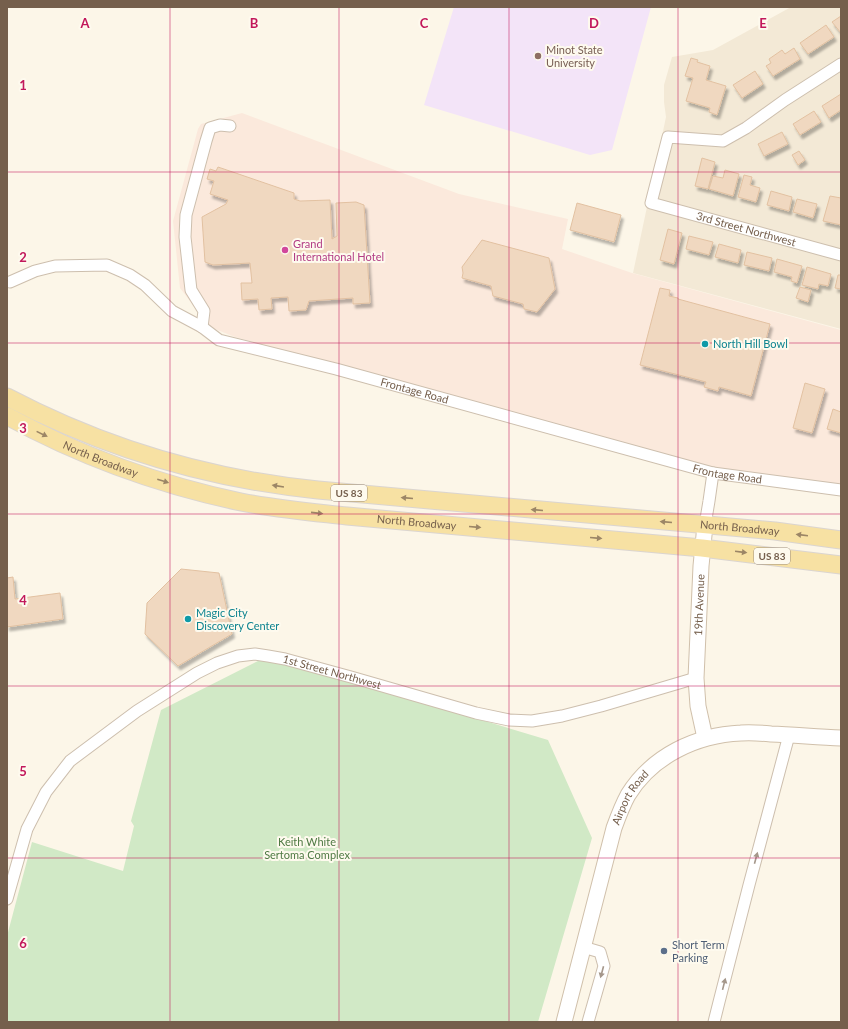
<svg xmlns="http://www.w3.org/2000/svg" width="848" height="1029" font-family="Lato,sans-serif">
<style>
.residential{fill:#f3e9d6}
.commercial{fill:#fbe9dc}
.education{fill:#f3e4f8}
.green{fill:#d1e9c6}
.building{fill:#f0d8c0;stroke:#e2c1a1;filter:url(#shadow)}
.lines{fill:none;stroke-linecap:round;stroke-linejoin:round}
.street-casing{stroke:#cdbfae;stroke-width:13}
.secondary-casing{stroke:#d0c0ab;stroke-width:17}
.primary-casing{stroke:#dbd5d0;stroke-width:19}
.street{stroke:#fff;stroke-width:11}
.secondary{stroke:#fff;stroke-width:15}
.primary{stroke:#f7e1a3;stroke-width:17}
.oneway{fill:#9c8666}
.oneway2{fill:#a5978b}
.grid{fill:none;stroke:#c2185b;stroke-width:1;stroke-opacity:0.55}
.education-dot{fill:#8d6e63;stroke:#fefaee;stroke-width:1.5}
.hotel-dot{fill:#d1479c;stroke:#fefaee;stroke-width:1.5}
.culture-dot{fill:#0f9aa8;stroke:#fefaee;stroke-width:1.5}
.service-dot{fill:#5c6f8a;stroke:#fefaee;stroke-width:1.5}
.labels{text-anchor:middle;stroke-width:4;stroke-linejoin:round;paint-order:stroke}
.shield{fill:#fefaee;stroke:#9e8e7d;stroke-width:1}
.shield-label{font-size:10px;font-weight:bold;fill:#755f4c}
.education-label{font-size:11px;fill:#785e54;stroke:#fefaee;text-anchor:start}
.street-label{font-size:11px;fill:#755f4c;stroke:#fefaee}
.hotel-label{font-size:11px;fill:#b23c85;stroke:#fefaee;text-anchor:start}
.culture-label{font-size:11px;fill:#0d838f;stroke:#fefaee;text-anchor:start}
.park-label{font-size:11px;fill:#4f7a44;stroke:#fefaee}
.service-label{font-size:11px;fill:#4e5e75;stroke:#fefaee;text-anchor:start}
.grid-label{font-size:13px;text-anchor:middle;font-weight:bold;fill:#c2185b;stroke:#fefaee;stroke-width:4;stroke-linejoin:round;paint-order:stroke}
</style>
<defs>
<filter id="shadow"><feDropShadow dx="2.5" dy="4" stdDeviation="1" flood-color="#0004"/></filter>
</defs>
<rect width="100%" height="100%" fill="#fcf6e8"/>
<path class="residential" d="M791,7H841V329L633,273L666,117L664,102V85L672,57L713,50Z"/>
<path class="commercial" d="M242,113L459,194L568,219L562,249L632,273L841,330V485L732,471L706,465L235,337L215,329L208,325L180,288L173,221L198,129L201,124Z"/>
<path class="education" d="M454,7H651L612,150L590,155L424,105Z"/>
<path class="green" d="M268,656L548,740L592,838L538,1022H7V936L32,842L123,871L134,826L131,821L161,710Z"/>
<path class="building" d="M841,16V33L832,22Z
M826,25L834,37L808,54L800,43Z
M794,48L800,59L773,76L766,66L771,63L769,59L782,50L785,54Z
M691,58L698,60L697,62L710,66L706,80L726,86L717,115L709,112L710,108L686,101L693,78L685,76Z
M755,71L763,84L742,98L733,85Z
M841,94V110L829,118L822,106Z
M814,111L821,122L800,135L793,124Z
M782,132L788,144L764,156L758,144Z
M799,151L805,160L798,165L792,155Z
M702,158L715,162L708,189L695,186Z
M218,167L294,193V199L300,201L330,200L332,239L337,236L336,203L356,202L364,205L370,303L353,304V298L309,301L306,310L289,311L288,297L271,298L272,309L259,310L258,299L242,300L241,283H252L250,263L213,265L205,262L202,217L226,204L228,200L210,194L214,181L207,179L210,169L216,171Z
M725,170L739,174L733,196L709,189L713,176L723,178Z
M744,175L752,177L750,185L760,188L756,202L738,197Z
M771,191L792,197L789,211L767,205Z
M830,196L841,198V225L823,221Z
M797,199L817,204L813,218L793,212Z
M577,203L621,215L614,242L570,230Z
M668,229L682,233L674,264L660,260Z
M689,236L713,242L709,255L686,249Z
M482,240L549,258L555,289L537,312L524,309L523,304L493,296L491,286L462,278L463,273L462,267Z
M719,244L741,250L738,263L715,257Z
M747,252L772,258L769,271L744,265Z
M777,259L802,266L797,283L791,281L792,277L774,272Z
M807,267L831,274L828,286L819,284L818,289L802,285Z
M838,275H841V289L835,288Z
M800,287L811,290L808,302L796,298Z
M660,288L670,290L669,296L678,298V299L770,324L751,396L719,387L718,391L704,387L706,382L640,365Z
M805,383L825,389L812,433L793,428Z
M833,409L841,412V433L827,429Z
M181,569L219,573L232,634L178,666L145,634L147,603Z
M13,577L15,599L60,593L63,619L7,627V578Z"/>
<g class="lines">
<defs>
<g id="street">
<path id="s1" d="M841,64L785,100L746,128L723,141L668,137L651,203L841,255"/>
<path id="s2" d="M10,282L35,271L55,266L107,265L130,275L145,285L172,311L202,327L219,340L336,369L713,473L841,490"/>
<path d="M202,327L204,311L191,290L185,237L186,215L206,141L210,128L220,125L230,126"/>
<path d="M705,525L709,501L713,473"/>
<path id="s3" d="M7,899L27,829L46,792L70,761L137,711L197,673L217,663L238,656L255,654L268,656L285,659L351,677L476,713L509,720L532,721L562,716L601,706L696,678"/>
<path d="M583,947L600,952L604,966L588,1022"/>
<path d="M714,1022L719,1002L749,885L789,735"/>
</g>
<g id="secondary">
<path id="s4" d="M705,738L698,706L696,678L701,566L705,525"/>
<path id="s5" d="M564,1022L614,828C618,817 622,806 628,795C652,756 696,735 741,733C751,732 761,733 771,734C794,735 818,737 841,738"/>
</g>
<g id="primary">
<path id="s6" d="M7,397C104,448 209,479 318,490L775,531L841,540"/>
<path id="s7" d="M7,416C80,456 160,485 241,502C276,509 311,512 347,516L702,548L841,565"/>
</g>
</defs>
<use href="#street" class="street-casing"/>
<use href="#secondary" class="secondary-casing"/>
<use href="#primary" class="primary-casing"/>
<use href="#street" class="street"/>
<use href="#secondary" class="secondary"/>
<use href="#primary" class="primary"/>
</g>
<defs><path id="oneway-solid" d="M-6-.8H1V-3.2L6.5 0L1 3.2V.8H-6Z"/></defs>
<g class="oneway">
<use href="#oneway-solid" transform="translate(42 434) rotate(26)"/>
<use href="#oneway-solid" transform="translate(163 481) rotate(17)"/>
<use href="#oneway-solid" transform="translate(278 486) rotate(-171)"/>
<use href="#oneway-solid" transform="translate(407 498) rotate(-175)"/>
<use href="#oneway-solid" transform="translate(537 510) rotate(-175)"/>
<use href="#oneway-solid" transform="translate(317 513) rotate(6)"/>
<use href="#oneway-solid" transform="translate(666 522) rotate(-175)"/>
<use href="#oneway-solid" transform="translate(475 527) rotate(5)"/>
<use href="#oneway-solid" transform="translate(802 535) rotate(-173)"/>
<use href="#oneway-solid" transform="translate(596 538) rotate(5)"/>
<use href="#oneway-solid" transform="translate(741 552) rotate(7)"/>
</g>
<g class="oneway2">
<use href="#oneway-solid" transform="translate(756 858) rotate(-75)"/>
<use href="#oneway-solid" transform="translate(602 972) rotate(105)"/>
<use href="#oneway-solid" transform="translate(724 984) rotate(-76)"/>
</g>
<path class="grid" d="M170,7V1022M339,7V1022M509,7V1022M678,7V1022M7,172H841M7,343H841M7,514H841M7,686H841M7,858H841"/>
<circle class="education-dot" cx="538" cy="56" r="4"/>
<circle class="hotel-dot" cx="285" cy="250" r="4"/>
<g class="culture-dot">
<circle cx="705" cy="344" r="4"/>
<circle cx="188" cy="619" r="4"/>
</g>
<circle class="service-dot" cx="664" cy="951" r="4"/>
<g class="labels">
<g class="shield">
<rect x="331" y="485" width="36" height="16" rx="3"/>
<rect x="754" y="548" width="36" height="16" rx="3"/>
</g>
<g class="shield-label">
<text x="349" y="497">US 83</text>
<text x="772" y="560">US 83</text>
</g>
<g class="education-label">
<text x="546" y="54">Minot State<tspan x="546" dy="13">University</tspan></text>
</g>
<g class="street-label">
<text dy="4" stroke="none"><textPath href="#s1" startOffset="363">3rd Street Northwest</textPath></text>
<text dy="4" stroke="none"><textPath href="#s2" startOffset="438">Frontage Road</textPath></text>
<text dy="4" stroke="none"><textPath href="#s7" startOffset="103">North Broadway</textPath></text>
<text dy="4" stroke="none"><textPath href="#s2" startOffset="762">Frontage Road</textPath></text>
<text dy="4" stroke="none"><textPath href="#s7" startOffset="427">North Broadway</textPath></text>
<text dy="4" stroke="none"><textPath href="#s6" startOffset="750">North Broadway</textPath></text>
<text dy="4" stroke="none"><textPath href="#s4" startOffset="134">19th Avenue</textPath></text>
<text dy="4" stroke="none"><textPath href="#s3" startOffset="449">1st Street Northwest</textPath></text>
<text dy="4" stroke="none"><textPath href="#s5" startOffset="235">Airport Road</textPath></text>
</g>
<g class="hotel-label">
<text x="293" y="248">Grand<tspan x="293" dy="13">International Hotel</tspan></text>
</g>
<g class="culture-label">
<text x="713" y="348">North Hill Bowl</text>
<text x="196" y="617">Magic City<tspan x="196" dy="13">Discovery Center</tspan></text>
</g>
<g class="park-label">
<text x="307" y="846">Keith White<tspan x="307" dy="13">Sertoma Complex</tspan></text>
</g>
<g class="service-label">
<text x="672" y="949">Short Term<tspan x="672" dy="13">Parking</tspan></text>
</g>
</g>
<g class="grid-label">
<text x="85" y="28">A</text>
<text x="254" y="28">B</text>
<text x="424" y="28">C</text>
<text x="594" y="28">D</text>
<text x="763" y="28">E</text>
<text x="23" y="90">1</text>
<text x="23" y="262">2</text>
<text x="23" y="433">3</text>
<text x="23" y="605">4</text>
<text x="23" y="776">5</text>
<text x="23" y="948">6</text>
</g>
<rect width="848" height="1029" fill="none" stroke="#755f4c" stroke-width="16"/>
</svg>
